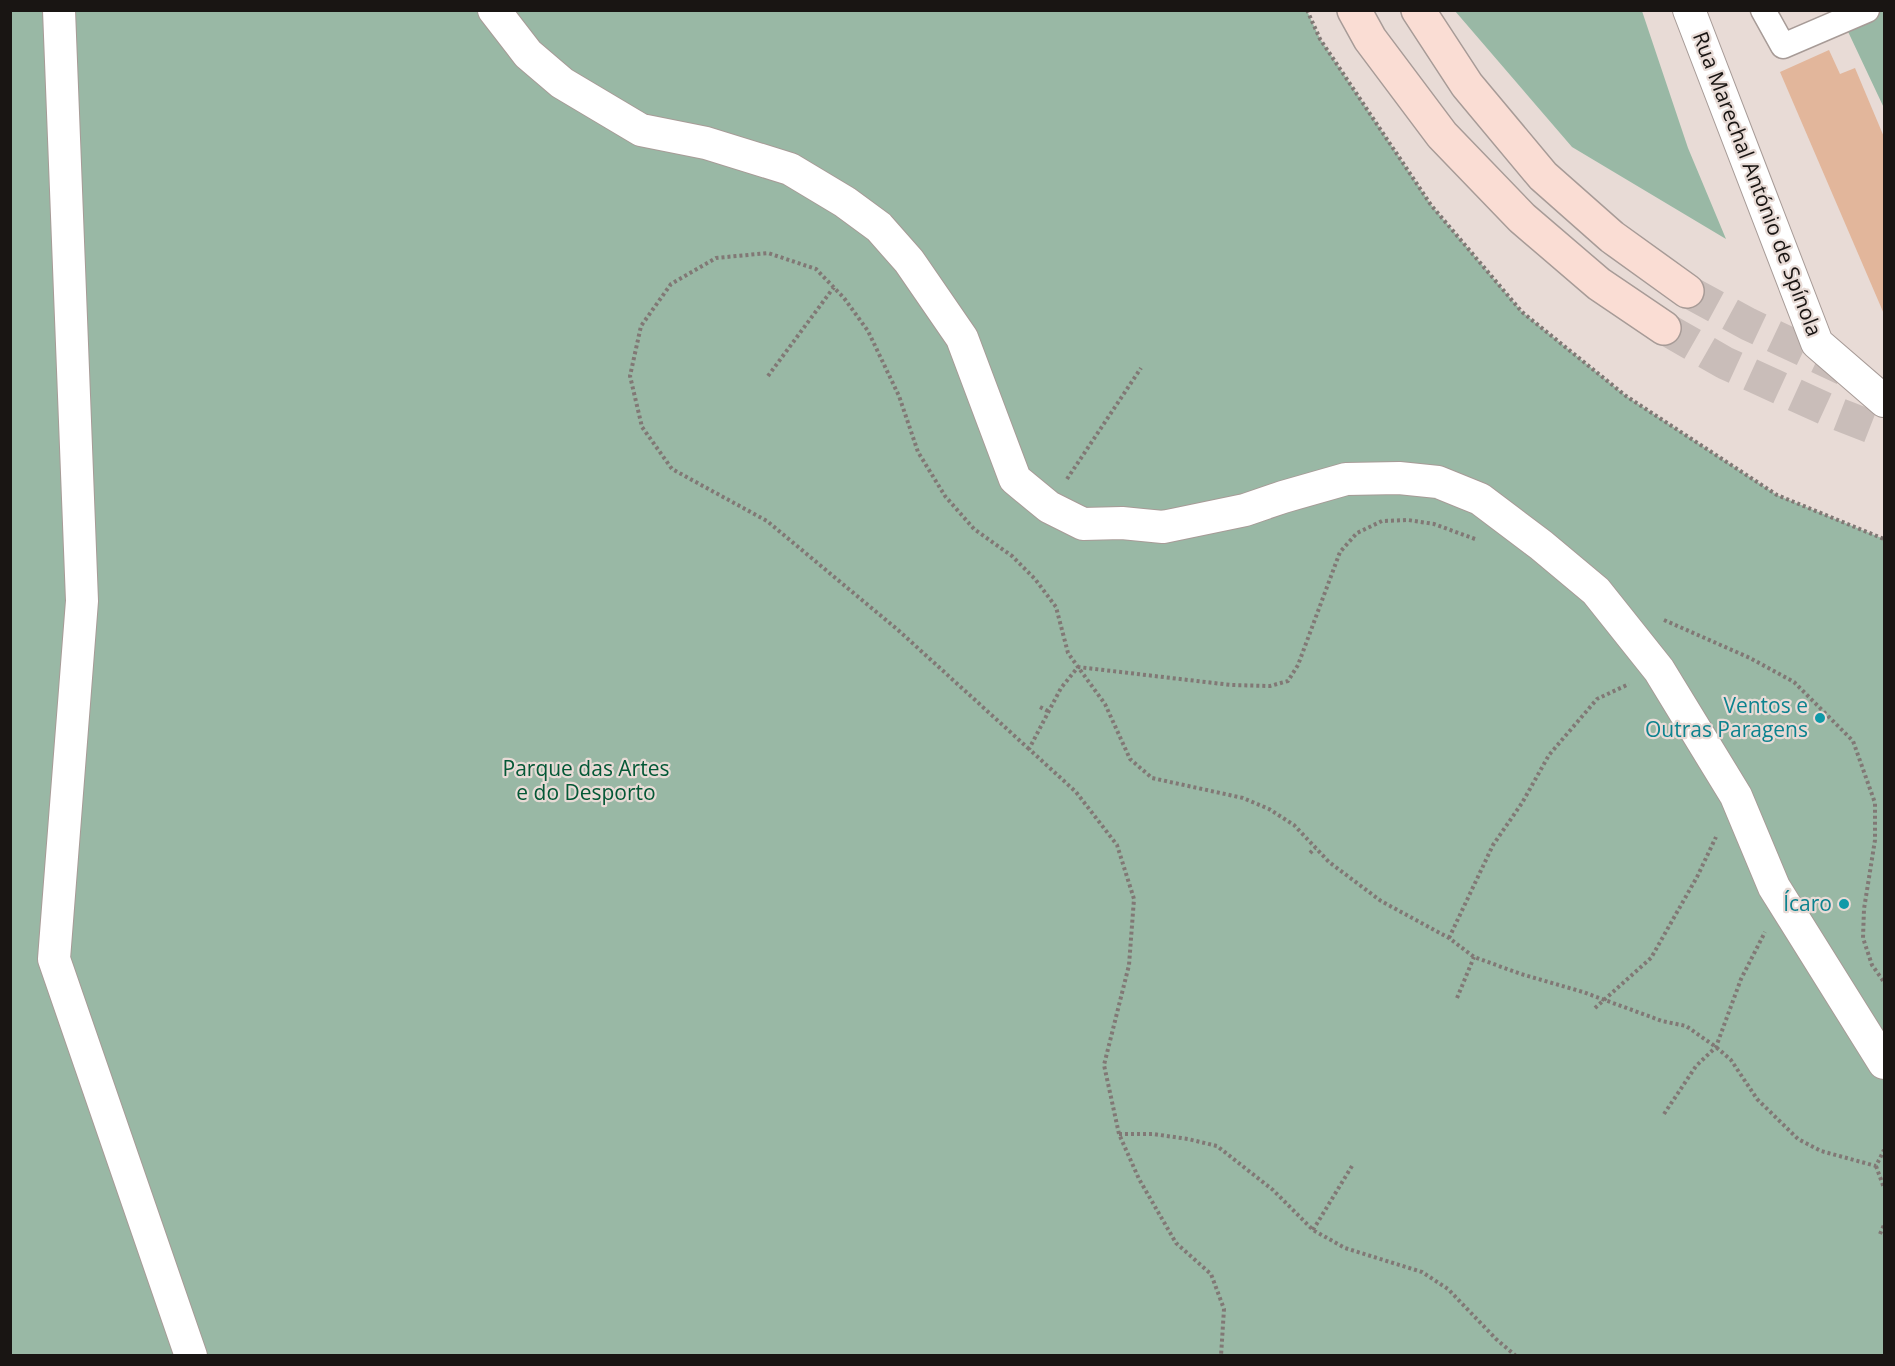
<svg xmlns="http://www.w3.org/2000/svg" width="1895" height="1366" font-family="'Open Sans',sans-serif">
<style>
.green{fill:#99b8a5}
.building{fill:#e2b69b}
.lines{fill:none;stroke-linecap:round;stroke-linejoin:round}
.secondary-tunnel{stroke:#c9bdb9;stroke-width:33;stroke-dasharray:33 16;stroke-linecap:butt}
.pedestrian-casing{stroke:#a79b97;stroke-width:27}
.minor-casing{stroke:#a79b97;stroke-width:34}
.secondary-casing{stroke:#a79b97;stroke-width:36}
.path{stroke:#817875;stroke-width:4;stroke-dasharray:3 3;stroke-linecap:butt}
.pedestrian{stroke:#fff;stroke-width:24}
.minor{stroke:#fff;stroke-width:32}
.secondary{stroke:#faddd4;stroke-width:33}
.culture-dot{fill:#0f9aa8;stroke:#e8dbd6;stroke-width:2}
.labels{text-anchor:middle;stroke-width:4.5;stroke-linejoin:round;paint-order:stroke}
.street-label{font-size:21px;fill:#191513;stroke:#e8dbd6}
.culture-label{font-size:21px;fill:#0d838f;stroke:#e8dbd6;text-anchor:end}
.park-label{font-size:21px;fill:#045836;stroke:#e8dbd6}
</style>
<rect width="100%" height="100%" fill="#e8dbd6"/>
<path class="green" d="M10,11H1307L1320,39L1431,205L1522,312L1626,396L1777,495L1884,539V1355H11Z
M1455,11H1642L1688,148L1726,239L1572,147Z
M1867,11H1884V108L1843,21Z"/>
<path class="building" d="M1829,50L1840,74L1855,68L1884,137V314L1780,72Z"/>
<g class="lines">
<path class="secondary-tunnel" d="M1687,291L1748,324L1844,369
M1664,328L1725,363L1830,411L1884,432"/>
<defs>
<path id="pedestrian" d="M1763,10L1783,46L1867,10"/>
<path id="minor" d="M59,10L82,601L54,959L191,1356
M494,10L528,54L562,83L641,130L706,143L790,169L845,202L879,227L909,261L962,338L1015,479L1049,507L1083,524L1122,523L1163,527L1245,510L1283,497L1346,479L1399,478L1438,482L1480,499L1541,545L1596,591L1659,670L1736,796L1774,887L1884,1063
M1689,10L1817,343L1884,401"/>
<path id="secondary" d="M1354,10L1370,39L1442,135L1522,218L1599,284L1664,328
M1418,10L1467,85L1543,176L1612,237L1687,291"/>
</defs>
<use href="#pedestrian" class="pedestrian-casing"/>
<use href="#minor" class="minor-casing"/>
<use href="#secondary" class="secondary-casing"/>
<path class="path" d="M1307,10L1320,39L1431,205L1522,312L1626,396L1777,495L1884,539
M768,376L834,287
M1067,479L1141,368
M1475,539L1434,524L1408,520L1382,521L1357,533L1340,552L1298,665L1288,681L1270,686L1231,685L1078,667L1105,704L1130,759L1152,778L1243,798L1269,809L1294,825L1329,862L1381,901L1449,938L1474,957L1521,974L1583,992L1662,1021L1686,1026L1716,1047L1731,1060L1757,1099L1798,1139L1821,1151L1876,1166L1884,1150
M1664,620L1750,658L1794,682L1853,741L1875,803V840L1864,909L1863,938L1872,965L1884,982
M1040,707L1050,712
M1029,749L898,630L767,521L672,469L642,427L630,376L641,326L671,284L716,258L768,253L816,269L844,298L868,331L899,396L918,452L945,496L974,529L1012,556L1035,579L1056,607L1068,653L1078,667L1061,688L1029,749L1076,792L1117,845L1134,899L1129,965L1104,1065L1119,1134L1139,1179L1176,1243L1211,1274L1224,1309L1221,1356
M1310,853L1315,848
M1449,938L1493,845L1522,803L1549,755L1597,699L1629,684
M1457,998L1474,957
M1595,1008L1651,958L1697,877L1716,837
M1664,1114L1696,1066L1716,1047L1741,979L1765,932
M1119,1134H1153L1188,1139L1217,1146L1273,1190L1313,1230L1345,1248L1422,1272L1448,1289L1496,1339L1516,1356
M1876,1166L1884,1188
M1313,1230L1352,1166
M1880,1234L1884,1225"/>
<use href="#pedestrian" class="pedestrian"/>
<use href="#minor" class="minor"/>
<use href="#secondary" class="secondary"/>
</g>
<g class="culture-dot">
<circle cx="1820" cy="718" r="6"/>
<circle cx="1844" cy="904" r="6"/>
</g>
<g class="labels">
<g class="street-label">
<text transform="translate(1757 184) rotate(69)" y="7">Rua Marechal António de Spínola</text>
</g>
<g class="culture-label">
<text x="1808" y="713">Ventos e<tspan x="1808" dy="24">Outras Paragens</tspan></text>
<text x="1832" y="911">Ícaro</text>
</g>
<g class="park-label">
<text x="586" y="776">Parque das Artes<tspan x="586" dy="24">e do Desporto</tspan></text>
</g>
</g>
<rect width="1895" height="1366" fill="none" stroke="#191513" stroke-width="24"/>
</svg>
